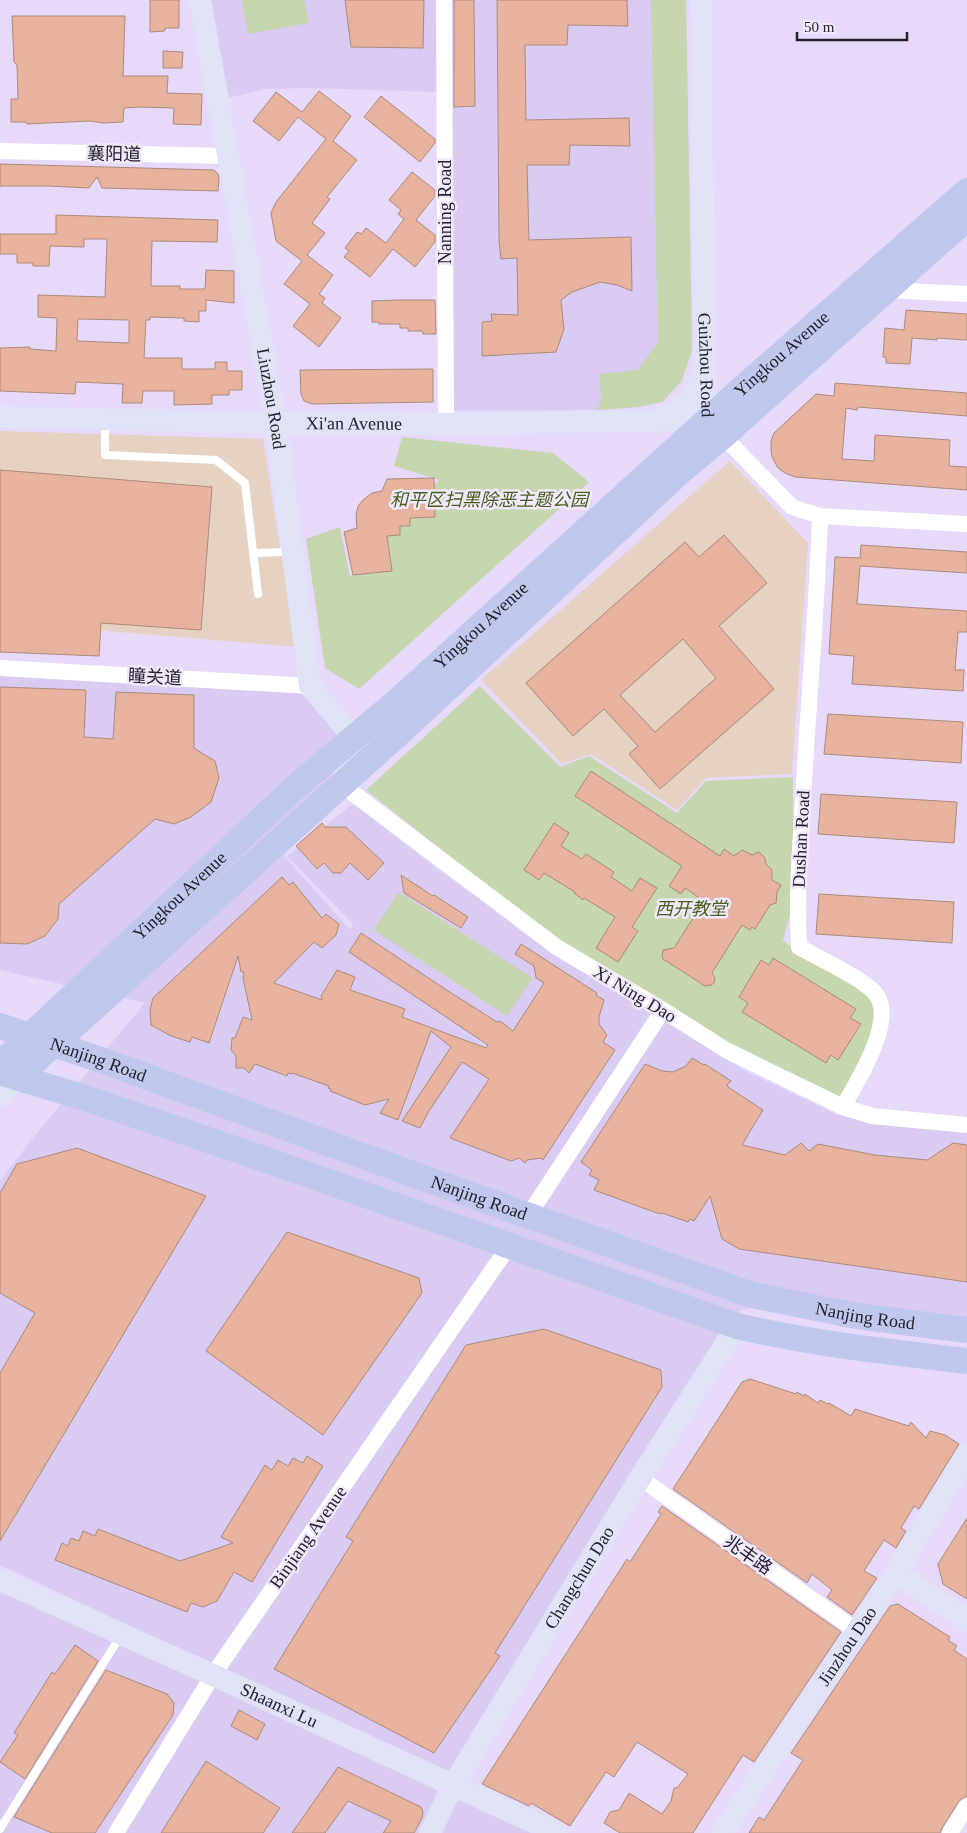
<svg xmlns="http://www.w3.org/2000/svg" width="967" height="1833" font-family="'Times New Roman','Noto Sans SC',serif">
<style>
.built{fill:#d9cbf1;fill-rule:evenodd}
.medical{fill:#e6d2c3}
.green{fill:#c6d6ae}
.building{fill:#e7b39f;stroke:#ac8a7d;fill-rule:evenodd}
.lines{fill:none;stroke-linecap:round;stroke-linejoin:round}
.lane{stroke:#fff;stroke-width:8}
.street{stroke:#fff;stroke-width:16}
.secondary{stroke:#e0e3f6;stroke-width:22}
.primary{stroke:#c1c8ee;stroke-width:26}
.labels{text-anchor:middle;stroke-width:5;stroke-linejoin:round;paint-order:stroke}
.street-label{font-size:18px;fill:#25212d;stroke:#f0e9fd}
.park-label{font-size:18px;font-style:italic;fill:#495f1b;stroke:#f0e9fd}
</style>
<rect width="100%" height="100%" fill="#e6d9fa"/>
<path class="built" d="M209,0H437V92L311,88L264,89L224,99Z
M449,0H686L692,351L681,382L662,402L638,407L597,410L454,411Z
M0,667L307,682L364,754L270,840L350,930L353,924L287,856L353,804L440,871L589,975L530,1068L591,975L743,1070L836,1114L875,1124L967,1132V1324L794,1299L741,1310L634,1479L452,1777L0,1565V1181L32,1139L145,1003L0,970ZM338,956L484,1044V1045Z
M0,1591L546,1833H0Z"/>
<path class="medical" d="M0,431L263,439L296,647L0,622Z
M730,461L808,543L792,774L706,778L677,810L591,754L562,764L481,680Z"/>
<path class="green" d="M242,0H304L309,23L248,34Z
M651,0H686L692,351L681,382L662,402L638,407L597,410L601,401L600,374L638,370L658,342Z
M402,437L553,453L589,482L359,689L325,668L306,539L340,527L350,577L439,480L394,466Z
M480,686L560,767L589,756L677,813L706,781L793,777V902L783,941L873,996L876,1034L841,1102L727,1045L562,945L366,790Z
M399,892L532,978L507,1016L374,930Z"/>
<path class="building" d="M150,0H179V28H165V31L150,32Z
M345,0H424L423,48L351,47Z
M454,0H474L475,106L454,107Z
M497,0H627L628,26L568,25L567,45H525L526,120L629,118L630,146L570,145L569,165H527L529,240L631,237L632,291L617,285L600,282L572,292L561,300L564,329L556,352L482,356V322L492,321L491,314L518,315L517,258L501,259L499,241Z
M12,16H125L123,76H168L167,93L202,94L201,125L173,124L174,108L140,107L124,108L123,122L103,123L90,121L27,124L25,122H11V99H18L17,65L14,62Z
M163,51L183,52L182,68H163Z
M319,91L351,116L333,141L357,160L327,197L330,199L312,223L325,233L307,255L333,275L319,294L325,298L322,303L341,318L319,347L293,326L310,304L284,284L302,261L276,241L271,213L276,202L326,139L298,117L279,141L253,121L276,92L302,112Z
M381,96L435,139V143L420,162L364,117Z
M0,164L214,170L218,174L219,178L218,191L102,188L97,177L89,188L48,186H0Z
M412,172L435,190V196L416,220L435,235V242L415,267L393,249L370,277L344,257L349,251L345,248L357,232L361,234L366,228L386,243L404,219L398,214L401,210L389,200Z
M56,215L218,220L217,242L152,241L151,286H180V289H205L206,270L234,271V303L206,300V311H199V322L184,321V318L150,317V320H146L144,358H182V369H215V362H227V371H242V390H229V395H212V404L174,405V391H143L142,403H122L123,384L76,382L75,394L0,391V348L30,347V349L56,351L57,318L38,317V295L105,297L107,239H84V247L50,246L49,266H33V263H17V254H0V234H56ZM78,319L129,320V343L77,341Z
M399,300H435L436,334H423L422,331H408V328H400V324H379V322H372V301Z
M906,310L967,314V340L937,338V340L912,338L910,364L886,363V357H883L885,328L904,330Z
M433,369V402L312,404L304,401L301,394L300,370Z
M835,383L967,393V416L858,407L857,410L846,408L842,459L874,461L875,435L950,440L949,466L967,467V490L795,477L785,473L778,468L772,457L771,451V441L774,433L816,394L834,396Z
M0,470L212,487L201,630L101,623L99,656L0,652Z
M434,478L435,517L410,518V526H400V535L387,536L392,571L353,575L344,532L357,528L356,516L358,506L363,500L372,493L382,491L387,479Z
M724,535L767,583L719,626L774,689L660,789L629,754L638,746L604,709L573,736L526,683L685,542L699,557ZM683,639L716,678L655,732L620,695Z
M861,545L967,552V573L860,566L857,604L967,611V632H958L955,670H964L963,691L852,684L854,656L829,654L835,557L860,558Z
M0,687L86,690L84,737L113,739L116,692L194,695V748L215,761L219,778L211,802L191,817L174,824L155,819L59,904L58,919L45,936L27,944L0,943Z
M828,714L963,722L961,763L824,754Z
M591,771L720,856L724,849L734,856L742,850L752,855L758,852L761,854L765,858L766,864L772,870V880L781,885L777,892L776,903L770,905L755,929L752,927L750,930L742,925L712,973L715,978L714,983L711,985L705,986L663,959L662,956L663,950L674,948L704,901L685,888L681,894L669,886L682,866L575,796Z
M821,794L957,802L954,843L818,834Z
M322,823L325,827H346L384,863L368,880L350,863L341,873H333L324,863L317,869L296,846Z
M554,823L569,833L561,846L582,859L586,854L614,872L611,877L632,891L640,878L657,888L632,927L638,931L618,962L596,948L615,917L584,898L583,900L574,893L575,892L544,873L539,880L524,870Z
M401,875L433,896L434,895L468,917L461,928L404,893Z
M282,877L289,885L293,882L322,918L326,914L339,924L336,935L322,948L314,942L274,983L322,1000L321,996L337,970L355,977L350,990L405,1009L402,1017L486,1048L488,1045L349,952L361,933L445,989L497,1022L500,1021L513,1031L544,983L536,978L534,966L515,954L521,944L597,993L596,995L604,1000L599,1017V1024L607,1035L603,1042L615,1050L543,1160L541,1158L527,1160L525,1163L519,1158L511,1161L450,1138L489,1079L462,1062L429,1111L420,1128L402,1121L451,1047L431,1031L398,1120L380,1113L389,1099L365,1105L330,1091L331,1089L328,1088L329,1086L292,1073L291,1074L288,1073L287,1076L255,1064L249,1073L244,1068H236V1056L231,1050L232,1038H235L243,1017L252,1020L243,978L244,972H241L238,956L209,1043L192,1037L190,1042L171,1036L151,1025L150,1010L153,998Z
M819,894L954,902L952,943L816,934Z
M773,958L856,1009L850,1018L861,1024L838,1060L831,1055L826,1063L742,1012L748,1003L739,997L761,960L769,965Z
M692,1058L704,1065L705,1064L731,1081L727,1085L728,1087L763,1110L742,1145L785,1155L801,1143L809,1151L818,1144L875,1155L927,1160L953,1143L967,1145V1282L739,1249L722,1239L710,1196L694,1221L690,1219L688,1222L662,1213L661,1214L654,1212L594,1190L599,1180L589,1175L592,1170L581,1162L645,1064L662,1071L673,1072L686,1066Z
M77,1148L206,1196L0,1541V1373L35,1313L0,1293V1193L17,1164Z
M287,1232L419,1278L422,1293L323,1435L206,1351Z
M544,1329L661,1370L662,1387L495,1653L500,1656L434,1753L274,1669L353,1541L346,1537L466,1345Z
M750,1379L796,1394L797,1392L804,1396L805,1394L818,1403L820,1400L828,1404L829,1403L851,1416L855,1409L909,1426L911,1422L926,1438L930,1431L945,1435L959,1444L919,1509L914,1506L901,1528L906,1531L896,1548L884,1540L864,1571L877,1578L852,1615L827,1597L832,1590L812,1574L807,1583L673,1489L742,1382Z
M307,1456L323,1466L252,1582L234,1572L217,1601L203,1607L191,1603L187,1612L55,1560L62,1543L68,1546L71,1538L79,1541L83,1531L95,1536L98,1529L180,1561L233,1543L221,1537L265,1465L272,1470L278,1460L288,1466L293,1458L303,1463Z
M662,1506L841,1632L754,1762L743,1755L693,1833H620L604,1823L610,1812L619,1810L629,1793L662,1814L671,1801L674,1788H677L688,1774L637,1742L614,1777L606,1772L570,1826L531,1803L529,1806L482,1784L627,1559L630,1562L661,1514L658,1512Z
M967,1518V1599L943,1584L938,1564Z
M898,1604L950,1637L948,1640L957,1646L954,1650L967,1659V1796L959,1801L942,1828L940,1833H749L759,1817L764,1820L803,1760L791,1753L890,1606Z
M75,1645L98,1661L25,1779L0,1762L18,1735L14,1733L52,1672L55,1674Z
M106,1670L167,1694L174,1703L173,1715L95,1833H52L14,1817Z
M239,1710L265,1724L257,1740L231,1726Z
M206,1761L280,1808L263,1833H161Z
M338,1767L421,1807L423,1812L422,1818L414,1833H383L391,1821L348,1801L325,1833H292Z"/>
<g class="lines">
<path class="lane" d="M105,422V455L216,460L245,483L258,594
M253,553L281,552L291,550
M0,1829L121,1635"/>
<path class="street" d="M444,0L446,424
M0,151L227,156
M886,290L967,294
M723,436L792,507L820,516L967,524
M820,516C817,611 808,705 803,800C800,849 796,898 799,947C820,959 858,976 874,992C899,1017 856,1083 843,1107
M0,668L310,686
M341,784L558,948L663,1010L726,1050L843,1107L872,1116L967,1125
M528,1216L663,1010
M640,1478L857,1631
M116,1833L213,1675L509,1246
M950,1833L967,1806"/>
<g class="secondary">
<path id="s1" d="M200,0L276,423L310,686L354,738L341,784"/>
<path id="s2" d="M701,0L704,304L708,420L717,430"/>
<path id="s3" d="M0,417L276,423L446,424L708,420"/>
<path d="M660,419C686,407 696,400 704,372"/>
<path d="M0,1096L17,1077"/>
<path d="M896,1573L967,1620"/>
<path id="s4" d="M0,1580L213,1675L557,1833"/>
<path id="s5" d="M430,1833L453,1785L640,1478L737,1326"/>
<path id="s6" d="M722,1833L896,1573L967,1454"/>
</g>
<g class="primary">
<path id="s7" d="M0,1026L101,1060L426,1179L752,1295L856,1316L967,1330"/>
<path id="s8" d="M0,1064L300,783L393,705L744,387L967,191"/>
<path d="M3,1073L85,1098L258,1157L737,1326C813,1344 890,1352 967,1361"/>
<path d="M17,1077L409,724L682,470L723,436L967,218"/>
</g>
</g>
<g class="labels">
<g class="street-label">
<text transform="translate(114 154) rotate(1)" y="6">襄阳道</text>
<text transform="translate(445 212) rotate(-90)" y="6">Nanning Road</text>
<text dy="6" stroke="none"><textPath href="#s8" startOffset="1056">Yingkou Avenue</textPath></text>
<text dy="6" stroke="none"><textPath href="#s2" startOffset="365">Guizhou Road</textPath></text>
<text dy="6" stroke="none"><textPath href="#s1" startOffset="405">Liuzhou Road</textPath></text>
<text dy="6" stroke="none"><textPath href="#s3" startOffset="354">Xi'an Avenue</textPath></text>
<text dy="6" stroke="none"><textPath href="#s8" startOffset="651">Yingkou Avenue</textPath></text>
<text transform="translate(155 677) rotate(3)" y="6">瞳关道</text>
<text transform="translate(801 839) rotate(-87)" y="6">Dushan Road</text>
<text dy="6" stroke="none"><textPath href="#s8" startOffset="246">Yingkou Avenue</textPath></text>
<text transform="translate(635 994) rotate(31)" y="6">Xi Ning Dao</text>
<text dy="6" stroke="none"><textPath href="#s7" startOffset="104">Nanjing Road</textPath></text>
<text dy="6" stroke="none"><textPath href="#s7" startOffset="509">Nanjing Road</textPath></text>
<text dy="6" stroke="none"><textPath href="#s7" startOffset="914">Nanjing Road</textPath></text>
<text transform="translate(308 1537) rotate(-55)" y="6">Binjiang Avenue</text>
<text transform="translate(748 1555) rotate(35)" y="6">兆丰路</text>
<text dy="6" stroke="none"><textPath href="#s5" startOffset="296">Changchun Dao</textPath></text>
<text dy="6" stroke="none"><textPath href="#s6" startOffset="225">Jinzhou Dao</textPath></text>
<text dy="6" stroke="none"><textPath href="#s4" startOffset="306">Shaanxi Lu</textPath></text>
</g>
<g class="park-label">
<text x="489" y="506">和平区扫黑除恶主题公园</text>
<text x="691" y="915">西开教堂</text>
</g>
</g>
<path d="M797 32v8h110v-8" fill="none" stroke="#25212d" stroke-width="2.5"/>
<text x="804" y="32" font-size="15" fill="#25212d" stroke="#f0e9fd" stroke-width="4" paint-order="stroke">50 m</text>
</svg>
